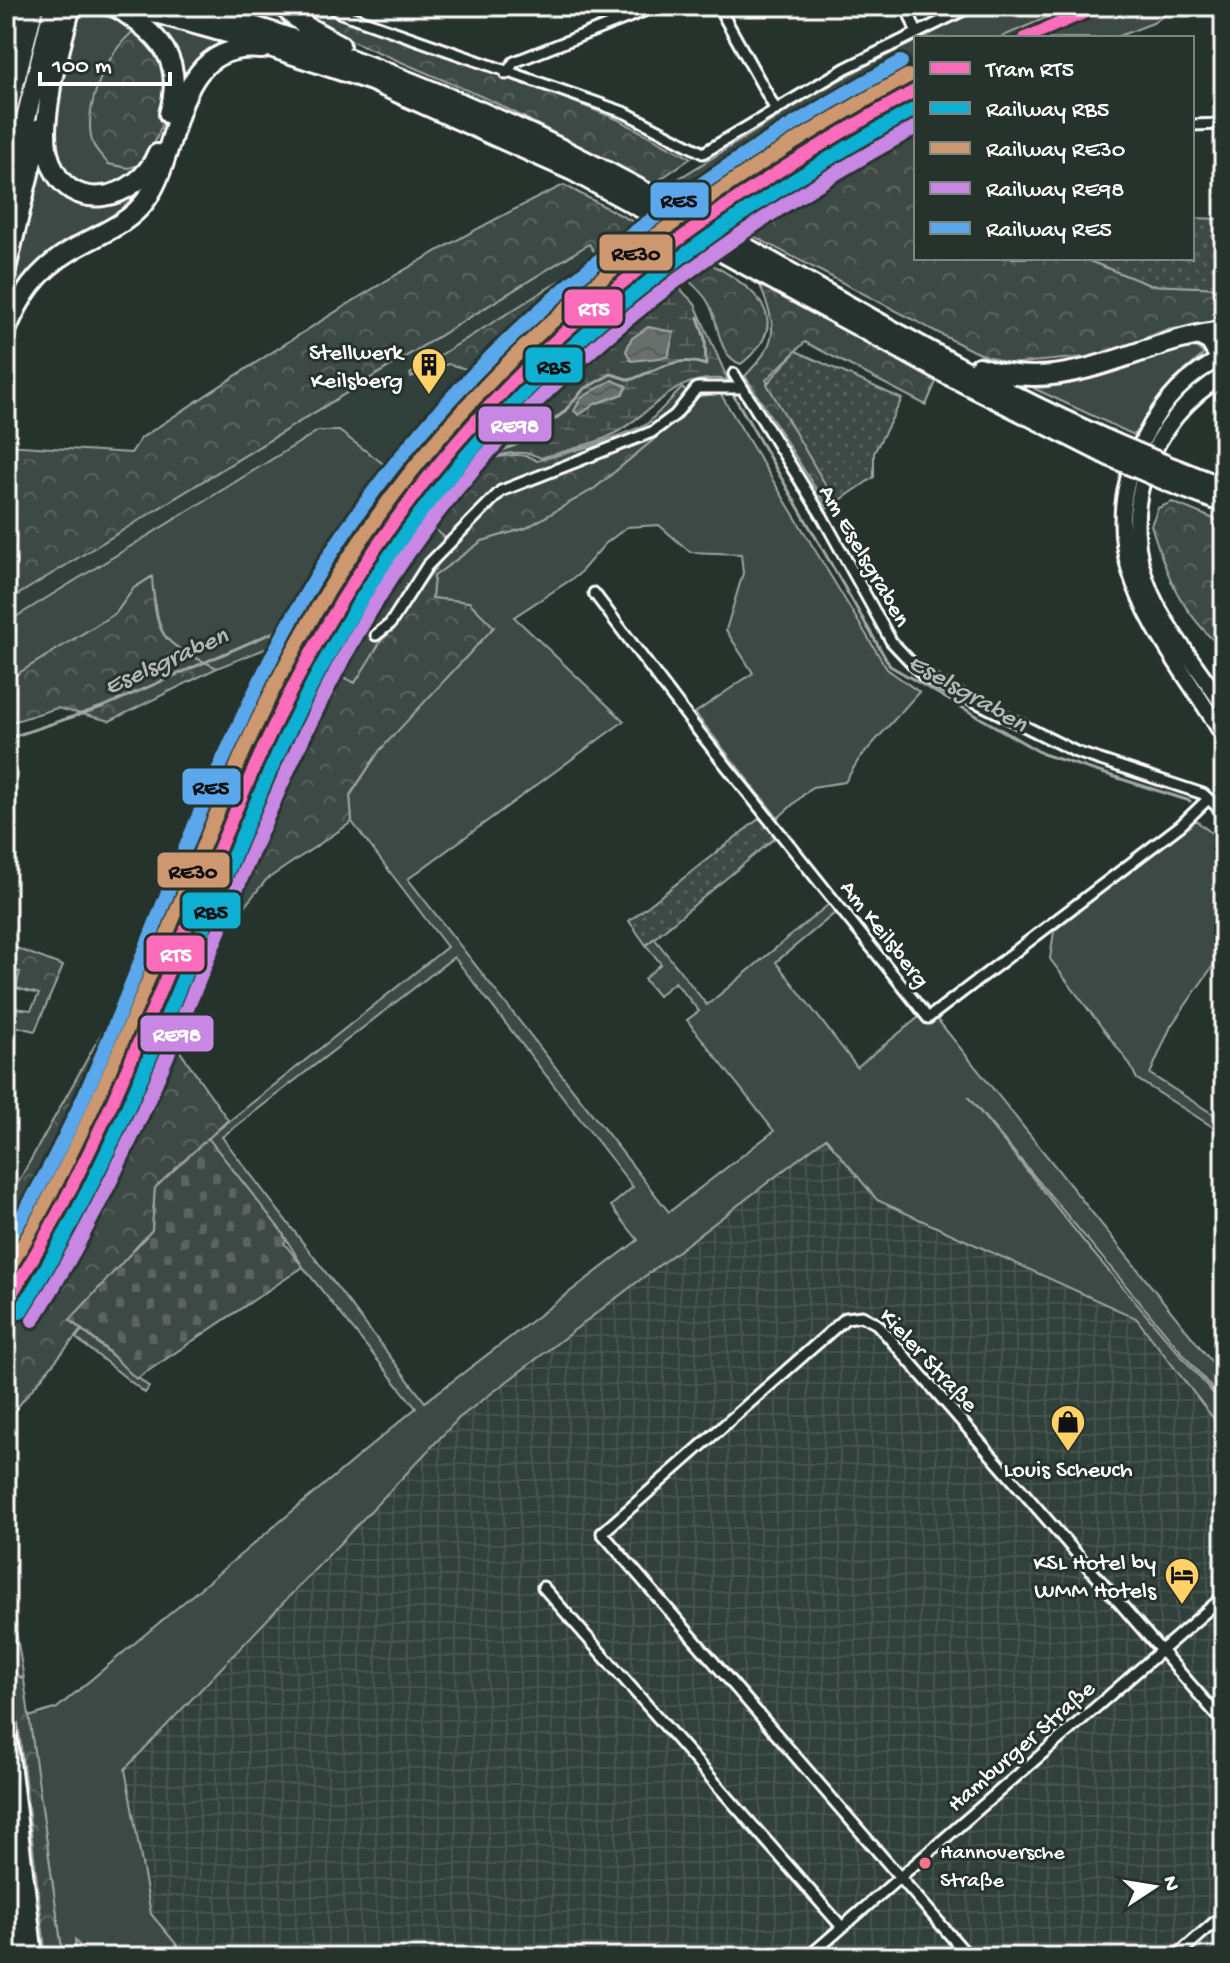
<svg xmlns="http://www.w3.org/2000/svg" width="1230" height="1963" font-family="'Gochi Hand',sans-serif">
<style>
.built{fill:#333f3a}
.industrial{fill:url(#industrial-grid)}
.grass{fill:#3e4944;stroke:#9ea4a2;stroke-width:2;fill-rule:evenodd}
.forest{fill:url(#forest-crowns);stroke:#9ea4a2;stroke-width:2}
.wetland{fill:url(#wetland-marsh);stroke:#9ea4a2;stroke-width:2}
.cemetery{fill:url(#cemetery-stones);stroke:#9ea4a2;stroke-width:2}
.park{fill:url(#park-dots);stroke:#9ea4a2;stroke-width:2}
.water{fill:url(#water-waves);stroke:#a4a9a7;stroke-width:2}
.lines{fill:none;stroke-linecap:round;stroke-linejoin:round}
.stream{stroke:#a4a9a7;stroke-width:3}
.street-casing{stroke:#fff;stroke-width:15}
.secondary-casing{stroke:#fff;stroke-width:20}
.highway-casing{stroke:#fff;stroke-width:24}
.street{stroke:#26332d;stroke-width:9}
.secondary{stroke:#26332d;stroke-width:14}
.highway{stroke:#26332d;stroke-width:18}
.highway-bridge-casing{stroke:#fff;stroke-width:24;stroke-linecap:butt}
.highway-bridge{stroke:#26332d;stroke-width:18}
.rail-1-casing{stroke:#26332d;stroke-width:20}
.rail-2-casing{stroke:#26332d;stroke-width:20}
.rail-3-casing{stroke:#26332d;stroke-width:20}
.rail-4-casing{stroke:#26332d;stroke-width:20}
.rail-1{stroke:#0dafd3;stroke-width:14}
.rail-2{stroke:#cd976f;stroke-width:14}
.rail-3{stroke:#c787e3;stroke-width:14}
.rail-4{stroke:#5aa8eb;stroke-width:14}
.tram-1-casing{stroke:#26332d;stroke-width:18}
.tram-1{stroke:#fb6dba;stroke-width:12}
.bus-dot{fill:#fc738d;stroke:#26332d;stroke-width:3}
.labels{text-anchor:middle;stroke-width:6;stroke-linejoin:round;paint-order:stroke}
.bus-label{font-size:22px;fill:#fff;stroke:#26332d;text-anchor:start}
.poi-label{font-size:24px;fill:#fff;stroke:#26332d;text-anchor:end}
.street-label{font-size:24px;fill:#fff;stroke:#26332d}
.water-label{font-size:26px;font-style:italic;fill:#b3b8b6;stroke:#26332d}
.line-badge{stroke:#26332d;stroke-width:3}
.badge-label{font-size:22px;text-anchor:middle;font-weight:bold;fill:#fff}
.pale-badge-label{font-size:22px;text-anchor:middle;font-weight:bold;fill:#111}
</style>
<defs>
<pattern id="industrial-grid" width="8" height="8" patternUnits="userSpaceOnUse" patternTransform="scale(2)"><rect width="8" height="8" fill="#333f3a"/><path d="M0 4h8M4 0v8" fill="none" stroke="#47524e"/></pattern>
<pattern id="forest-crowns" width="20" height="18" patternUnits="userSpaceOnUse" patternTransform="scale(2)"><rect width="20" height="18" fill="#3e4944"/><path d="M2 6a3 3 0 1 1 6 0M12 15a3 3 0 1 1 6 0" fill="none" stroke="#5b6460"/></pattern>
<pattern id="wetland-marsh" width="20" height="14" patternUnits="userSpaceOnUse" patternTransform="scale(2)"><rect width="20" height="14" fill="#3e4944"/><path d="M1 5h8M5 5V1M11 12h8M15 12V8" fill="none" stroke="#5b6460"/></pattern>
<pattern id="cemetery-stones" width="16" height="16" patternUnits="userSpaceOnUse" patternTransform="scale(2)"><rect width="16" height="16" fill="#3e4944"/><path d="M2 7V4a2 2 0 0 1 4 0v3zM10 15v-3a2 2 0 0 1 4 0v3z" fill="#5b6460"/></pattern>
<pattern id="park-dots" width="8" height="8" patternUnits="userSpaceOnUse" patternTransform="scale(2)"><rect width="8" height="8" fill="#3e4944"/><path d="M2 2h.1M6 6h.1" fill="none" stroke="#5b6460" stroke-width="1.8" stroke-linecap="round"/></pattern>
<pattern id="water-waves" width="16" height="10" patternUnits="userSpaceOnUse" patternTransform="scale(2)"><rect width="16" height="10" fill="#67706c"/><path d="M0 5q4-4 8 0t8 0" fill="none" stroke="#575a59"/></pattern>
</defs>
<rect width="100%" height="100%" fill="#26332d"/>
<filter id="ink" filterUnits="userSpaceOnUse"><feTurbulence type="fractalNoise" baseFrequency=".0125" numOctaves="2"/><feDisplacementMap in="SourceGraphic" scale="16" xChannelSelector="R" yChannelSelector="G"/><feConvolveMatrix kernelMatrix="1 2 1 2 8 2 1 2 1" color-interpolation-filters="sRGB"/></filter>
<g filter="url(#ink)">
<path class="built" d="M1073,6H1115L1038,38H999Z
M916,78V96L906,104L780,175L675,245L658,266L561,349L438,479L416,472L455,420L531,339L612,268L804,138Z
M590,243L598,258L410,374L411,377L448,364L470,371L389,468L339,431H318L6,623V602Z"/>
<path class="industrial" d="M826,1138L878,1200L1136,1318L1224,1432V1957H187L151,1915L125,1769L459,1418Z"/>
<path class="grass" d="M984,6H1073L999,38H916Z
M1115,6H1177L1153,23L1114,38H1038Z
M82,8L137,27L145,163C131,179 111,196 87,188C23,167 70,53 82,8Z
M143,21L232,46L175,112Z
M916,38V78L803,138L698,208L662,189L825,88Z
M44,148L84,201L152,173L140,198L9,308L7,301Z
M1195,346L1204,354L1172,382L1134,435L1033,388C1091,387 1139,355 1195,346Z
M720,393L887,669L919,692L859,759L845,782L812,787L778,818L695,713L753,673L726,630L743,573L741,554L690,552L659,525L627,527L605,544L578,575L514,617L624,721L408,879L669,1212L774,1131L687,1020L699,1011L675,982L658,996L644,979L661,964L646,945L654,938L707,1005L829,904L835,913L776,962L857,1067L929,1009L1224,1377V1403L968,1097L1090,1249L1224,1406V1432L1136,1318L877,1200L826,1138L459,1418L125,1769L151,1914L187,1957H89L75,1940L76,1957H63L29,1717L57,1708L416,1408L303,1267L282,1232L208,1138L447,947L352,822L350,796L380,750L418,706L469,602L432,598L434,576L482,541L526,528L595,488L676,421L694,397ZM454,957L633,1187L611,1206L638,1240L425,1402L222,1137Z
M318,431H339L389,468L275,645L217,668C156,639 162,642 151,577L134,588L116,613L6,681V623Z
M418,514L448,538L355,683L322,667Z
M1194,819L1224,843V950L1171,1026L1150,1074L1224,1121V1134L1137,1079L1129,1063L1050,959L1054,931Z
M82,1330L149,1387L145,1393L76,1338Z
M6,1571L24,1679L12,1672L6,1631Z"/>
<path class="forest" d="M289,6H330L617,119L691,158L653,184L492,101L336,34Z
M134,31C190,55 167,121 145,163L129,168L108,164C104,158 96,151 93,144C81,110 107,51 134,31Z
M916,96V258H1082L1150,285L1224,288V322L1165,330L1116,350L1086,357L1009,364L973,351L717,217L807,158Z
M564,185L658,235C498,350 371,503 281,676C217,800 180,936 120,1062C87,1133 49,1204 6,1270V1204L129,984L215,777L275,645L389,468L470,370L448,364L411,377L410,374L598,257L589,244L6,602V445L131,453L141,438C278,348 415,255 564,185Z
M685,250C729,274 810,310 741,364C717,356 720,324 709,304C700,285 679,279 675,260Z
M759,283L936,382L926,405L805,342L766,380L836,503L828,508L745,376C780,340 777,328 759,283Z
M682,388L694,397L676,421L595,488L526,528L482,541L434,576L432,598L469,602L494,627L380,750L350,795L352,822L266,880L222,934L177,1047L228,1120L155,1188L152,1230L70,1320L81,1330L6,1421V1325L87,1197L243,821L299,702L322,667L355,683L386,633L453,545L418,514L438,479C465,470 512,443 537,461L591,446L646,425Z
M1172,502L1224,523V651C1180,609 1169,583 1151,525L1158,508Z
M152,577C156,640 161,642 217,668L110,721L57,708L6,724V681L116,613L134,588Z
M6,944L63,966L35,1031L10,1025L15,1008L31,1010L39,994L16,988L20,972L10,971L15,957L6,953Z
M12,1672L24,1680L63,1957H46Z"/>
<path class="wetland" d="M658,266L695,304L728,380C675,371 655,412 612,435C590,446 564,451 541,458C509,442 470,467 438,479L561,349Z"/>
<path class="cemetery" d="M208,1138L282,1232L286,1240L284,1243L303,1267L136,1379L105,1348L70,1320L152,1230L155,1188Z"/>
<path class="park" d="M1192,218L1224,219V288L1150,285L1082,258H1192Z
M796,351L902,399L874,453V477L836,503L767,384Z
M760,818L776,837L646,945L629,921Z"/>
<path class="water" d="M648,327L674,332L668,357L631,361L626,351L631,339Z
M612,380L627,386L623,394L595,404L579,415L574,411L581,398Z"/>
<g class="lines">
<path class="stream" d="M734,396L890,666L1043,754L1190,801
M435,487C455,491 487,470 495,453L525,441L563,413L584,389L611,374L630,380C655,371 676,354 706,365L705,339L698,317
M321,574L327,573L381,489L397,471
M6,739L105,706L283,628L311,577
M1215,815L1224,825"/>
<defs>
<path id="street" d="M329,6L341,13L626,113L703,153L846,68L972,6
M718,6L776,110
M906,6L917,33
M506,74L514,62L657,6
M1192,125L1224,124
M734,374L822,516L891,641L924,676L1076,752L1203,794L1224,813
M594,593L692,723L928,1018L1181,825L1208,799
M376,635L390,624L427,566L501,491L652,432L675,415L697,388H742
M543,1587L842,1927
M808,1957L1224,1596
M969,1957L602,1533L846,1318L862,1316L877,1324L1224,1723
M1175,1957L1224,1914"/>
<path id="secondary" d="M1224,357C1188,374 1161,403 1144,438C1082,559 1167,640 1224,737
M1224,375C1149,419 1115,512 1151,593C1169,634 1200,669 1224,707"/>
<path id="highway" d="M115,6C158,35 186,57 169,114
M130,6L231,34L372,81L573,171L950,376L1109,456
M186,6C346,51 499,113 645,192C801,275 952,372 1114,443
M282,6L306,26L340,45
M6,53L18,6
M51,86C48,110 42,137 50,160C68,217 138,201 157,154
M48,95L71,6
M6,116L34,6
M6,198L54,6
M6,269L40,128
M6,331C20,296 37,271 70,251C96,235 127,226 146,200C184,146 170,40 262,49
M1198,335L1210,341L1221,359
M979,367C1071,398 1136,340 1224,331
M1173,468L1224,488
M1169,482L1224,503
M6,1728L33,1957
M6,1870L15,1957"/>
</defs>
<use href="#street" class="street-casing"/>
<use href="#secondary" class="secondary-casing"/>
<use href="#highway" class="highway-casing"/>
<use href="#street" class="street"/>
<use href="#secondary" class="secondary"/>
<use href="#highway" class="highway"/>
<defs>
<path id="highway-bridge" d="M1114,443L1173,468
M1109,456L1169,482"/>
</defs>
<use href="#highway-bridge" class="highway-bridge-casing"/>
<use href="#highway-bridge" class="highway-bridge"/>
<defs>
<path id="rail-1" d="M20,1312C127,1142 189,954 270,771C412,455 617,273 916,108"/>
<path id="rail-2" d="M6,1273C107,1113 164,931 240,759C386,431 599,246 908,76"/>
<path id="rail-3" d="M33,1320C144,1145 202,958 287,772C325,688 368,606 423,532C553,358 728,230 916,127"/>
<path id="rail-4" d="M6,1243C96,1101 146,936 213,782C252,694 294,606 349,526C488,323 688,179 901,62"/>
</defs>
<use href="#rail-1" class="rail-1-casing"/>
<use href="#rail-2" class="rail-2-casing"/>
<use href="#rail-3" class="rail-3-casing"/>
<use href="#rail-4" class="rail-4-casing"/>
<use href="#rail-1" class="rail-1"/>
<use href="#rail-2" class="rail-2"/>
<use href="#rail-3" class="rail-3"/>
<use href="#rail-4" class="rail-4"/>
<defs>
<path id="tram-1" d="M1025,38L1100,6
M6,1303C113,1134 174,946 256,764C401,440 610,259 916,90"/>
</defs>
<use href="#tram-1" class="tram-1-casing"/>
<use href="#tram-1" class="tram-1"/>
</g>
</g>
<defs>
<symbol id="building-pin" viewBox="-11 -11 22 30"><path d="M0 17L-7.5 6A9.5 9.5 0 1 1 7.5 6Z" fill="#ffd166" stroke="#26332d"/><path d="M-4-6H4V6H1V3H-1V6H-4ZM-2.5-4.3h1.7v1.8h-1.7ZM.8-4.3h1.7v1.8H.8ZM-2.5-1h1.7V.8h-1.7ZM.8-1h1.7V.8H.8Z" fill="#111"/></symbol>
<symbol id="shop-pin" viewBox="-11 -11 22 30"><path d="M0 17L-7.5 6A9.5 9.5 0 1 1 7.5 6Z" fill="#ffd166" stroke="#26332d"/><path d="M-5-2.5h2.3a2.7 3.5 0 0 1 5.4 0H5L5.5 6h-11ZM-1.5-2.5h3a1.5 2.3 0 0 0-3 0Z" fill="#111"/></symbol>
<symbol id="hotel-pin" viewBox="-11 -11 22 30"><path d="M0 17L-7.5 6A9.5 9.5 0 1 1 7.5 6Z" fill="#ffd166" stroke="#26332d"/><path d="M-6-4.5h1.5V1H6V5H4.5V3h-9V5H-6ZM-4 0a1.8 1.8 0 1 1 3.6 0ZM.5 0V-2.5h3Q6-2.5 6 0Z" fill="#111"/></symbol>
</defs>
<g fill-rule="evenodd">
<use href="#building-pin" x="409" y="345" width="40" height="54"/>
<use href="#shop-pin" x="1048" y="1402" width="40" height="54"/>
<use href="#hotel-pin" x="1162" y="1555" width="40" height="54"/>
</g>
<circle class="bus-dot" cx="925" cy="1863" r="7"/>
<g class="labels">
<g class="bus-label">
<text x="940" y="1858">Hannoversche<tspan x="940" dy="28">Straße</tspan></text>
</g>
<g class="poi-label">
<text x="403" y="359">Stellwerk<tspan x="403" dy="28">Keilsberg</tspan></text>
<text x="1068" y="1476" text-anchor="middle">Louis Scheuch</text>
<text x="1156" y="1569">KSL Hotel by<tspan x="1156" dy="28">WMM Hotels</tspan></text>
</g>
<g class="street-label">
<text transform="translate(866 555) rotate(60)" y="8">Am Eselsgraben</text>
<text transform="translate(886 933) rotate(52)" y="8">Am Keilsberg</text>
<text transform="translate(930 1359) rotate(47)" y="8">Kieler Straße</text>
<text transform="translate(1020 1745) rotate(-41)" y="8">Hamburger Straße</text>
</g>
<g class="water-label">
<text transform="translate(165 659) rotate(-24)" y="9">Eselsgraben</text>
<text transform="translate(969 691) rotate(30)" y="9">Eselsgraben</text>
</g>
</g>
<g class="line-badge">
<rect x="649" y="181" width="61" height="38" rx="8" fill="#5aa8eb"/>
<rect x="598" y="233" width="76" height="39" rx="8" fill="#cd976f"/>
<rect x="563" y="288" width="61" height="39" rx="8" fill="#fb6dba"/>
<rect x="524" y="346" width="60" height="38" rx="8" fill="#0dafd3"/>
<rect x="477" y="405" width="76" height="38" rx="8" fill="#c787e3"/>
<rect x="181" y="767" width="61" height="39" rx="8" fill="#5aa8eb"/>
<rect x="156" y="851" width="75" height="38" rx="8" fill="#cd976f"/>
<rect x="181" y="891" width="61" height="39" rx="8" fill="#0dafd3"/>
<rect x="145" y="934" width="61" height="39" rx="8" fill="#fb6dba"/>
<rect x="139" y="1014" width="76" height="39" rx="8" fill="#c787e3"/>
</g>
<g class="badge-label">
<text x="594" y="315">RT5</text>
<text x="515" y="432">RE98</text>
<text x="176" y="961">RT5</text>
<text x="177" y="1041">RE98</text>
</g>
<g class="pale-badge-label">
<text x="679" y="207">RE5</text>
<text x="636" y="260">RE30</text>
<text x="554" y="373">RB5</text>
<text x="211" y="794">RE5</text>
<text x="193" y="878">RE30</text>
<text x="211" y="918">RB5</text>
</g>
<rect width="1230" height="1963" fill="none" stroke="#26332d" stroke-width="32"/>
<rect x="16" y="16" width="1198" height="1931" fill="none" stroke="#fff" stroke-width="3" filter="url(#ink)"/>
<rect x="914" y="36" width="280" height="224" fill="#26332d" stroke="#7d8581" stroke-width="2"/>
<rect x="930" y="62" width="40" height="12" fill="#fb6dba" stroke="#7d8581" stroke-width="2"/>
<text x="986" y="76" font-size="24" fill="#ffffff">Tram RT5</text>
<rect x="930" y="102" width="40" height="12" fill="#0dafd3" stroke="#7d8581" stroke-width="2"/>
<text x="986" y="116" font-size="24" fill="#ffffff">Railway RB5</text>
<rect x="930" y="142" width="40" height="12" fill="#cd976f" stroke="#7d8581" stroke-width="2"/>
<text x="986" y="156" font-size="24" fill="#ffffff">Railway RE30</text>
<rect x="930" y="182" width="40" height="12" fill="#c787e3" stroke="#7d8581" stroke-width="2"/>
<text x="986" y="196" font-size="24" fill="#ffffff">Railway RE98</text>
<rect x="930" y="222" width="40" height="12" fill="#5aa8eb" stroke="#7d8581" stroke-width="2"/>
<text x="986" y="236" font-size="24" fill="#ffffff">Railway RE5</text>
<g transform="translate(1154 1887) rotate(78)" stroke="#26332d" stroke-width="6" paint-order="stroke">
<path d="M0-6L14 30L0 20L-14 30Z" fill="#ffffff"/>
<text y="-12" font-size="22" font-weight="bold" text-anchor="middle" fill="#ffffff">N</text>
</g>
<path d="M40 72v12h130v-12" fill="none" stroke="#ffffff" stroke-width="4"/>
<text x="52" y="72" font-size="24" fill="#ffffff" stroke="#26332d" stroke-width="6" paint-order="stroke">100 m</text>
</svg>
